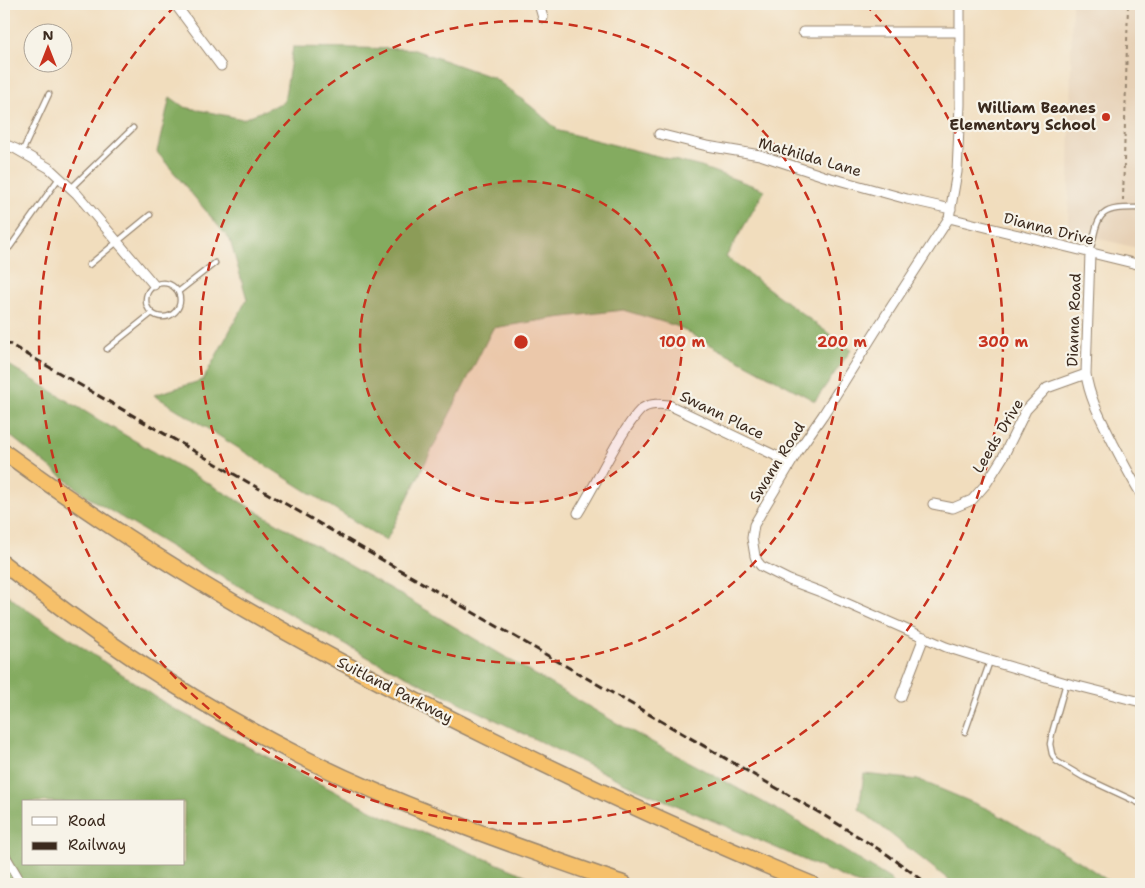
<svg xmlns="http://www.w3.org/2000/svg" width="1145" height="888" font-family="'Shantell Sans',sans-serif">
<style>
.built{fill:#e6d0b5}
.forest{fill:#84ab61;stroke:#606a40;fill-rule:evenodd}
.lines{fill:none;stroke-linecap:round;stroke-linejoin:round}
.service-casing{stroke:#96846e;stroke-width:7}
.minor-casing{stroke:#96846e;stroke-width:11}
.trunk-casing{stroke:#96846e;stroke-width:18}
.path{stroke:#96846e;stroke-width:2;stroke-dasharray:4 4;stroke-linecap:butt}
.service{stroke:#fff;stroke-width:4.5}
.minor{stroke:#fff;stroke-width:9}
.trunk{stroke:#f6c06b;stroke-width:15}
.rail{stroke:#3b2a1e;stroke-width:3;stroke-dasharray:8 4;stroke-linecap:butt}
.ring{fill:none;stroke:#c8321e;stroke-width:2.5;stroke-dasharray:9 6}
.poi-dot{fill:#c8321e;stroke:#f7f3e8;stroke-width:2}
.labels{text-anchor:middle;stroke-width:4.5;stroke-linejoin:round;paint-order:stroke}
.poi-label{font-size:15px;font-weight:bold;fill:#3b2a1e;stroke:#f7f3e8;text-anchor:end}
.street-label{font-size:15px;fill:#3b2a1e;stroke:#f7f3e8}
.centre{fill:#c8321e;stroke:#f7f3e8;stroke-width:2.5}
.ring-label{font-size:15px;text-anchor:middle;font-weight:bold;fill:#c8321e;stroke:#f7f3e8;stroke-width:4.5;stroke-linejoin:round;paint-order:stroke}
</style>
<rect width="100%" height="100%" fill="#f7f3e8"/>
<filter id="ink" filterUnits="userSpaceOnUse"><feTurbulence type="fractalNoise" baseFrequency=".02" numOctaves="2"/><feDisplacementMap in="SourceGraphic" scale="10" xChannelSelector="R" yChannelSelector="G"/><feConvolveMatrix kernelMatrix="1 2 1 2 8 2 1 2 1" color-interpolation-filters="sRGB"/></filter>
<filter id="wash" filterUnits="userSpaceOnUse"><feTurbulence type="fractalNoise" baseFrequency=".0096" numOctaves="4" result="noise"/><feDisplacementMap in="SourceGraphic" scale="20" xChannelSelector="R" yChannelSelector="G"/><feGaussianBlur stdDeviation="1.12" result="paint"/><feColorMatrix in="noise" values="0 0 0 0 0 0 0 0 0 0 0 0 0 0 0 0 0 1.4 0 .05"/><feComposite in="paint" operator="in"/></filter>
<g filter="url(#wash)">
<rect width="100%" height="100%" fill="#f1ddbd"/>
<path class="built" d="M1072,4H1141V249L1068,231Z"/>
<path class="forest" d="M293,47L412,49L494,78L532,107L559,131L701,167L765,190L726,257L851,350L815,401L676,326L623,310L556,318L493,328L386,541L154,395L203,380L247,299L230,240L157,152L170,97L184,107L243,119L284,102Z
M4,362L99,420L401,595L613,721L785,814L890,879L894,884H859L742,833L633,787L373,660L204,567L89,498L4,431Z
M4,592L20,605L172,708L383,816L546,884H4ZM24,802H184V864H24Z
M864,774L919,780L988,809L1079,861L1113,884H954L859,809Z"/>
</g>
<g filter="url(#ink)">
<g class="lines">
<defs>
<path id="service" d="M22,152L49,94
M71,188L133,128
M4,250L10,247L59,178
M1090,253C1099,213 1097,207 1141,208
M89,265L150,215
M146 300a17 17 0 1 1 34 0a17 17 0 1 1-34 0Z
M178,292L215,263
M107,349L152,313
M1066,683L1052,733L1050,744L1052,754L1056,761L1083,777L1141,804
M965,732L990,661"/>
<path id="minor" d="M175,4L221,66
M539,4L543,18
M960,4V105L957,172L949,218L875,332L823,415L800,448L761,513L754,525L752,538L755,556L757,561L761,566L789,580L821,592L946,647L984,659L1066,683L1141,702
M803,32H960
M659,134L707,146L760,155L824,176L907,199L951,209
M4,144L16,149L49,168L77,194L154,285
M949,218L1141,265
M1090,253L1086,374C1089,398 1102,421 1113,443C1122,460 1131,478 1141,494
M933,504L953,508L972,500L986,484L1003,457L1026,410L1047,388L1086,374
M578,513C595,486 608,456 626,429C631,422 636,413 643,408C651,403 661,404 669,405L791,463
M901,697L924,637
M4,854L17,876L20,884"/>
<path id="trunk" d="M4,452C71,501 140,547 211,589C305,645 402,695 500,743C602,793 706,841 811,884
M4,564C97,638 191,701 298,755C402,808 514,845 624,884"/>
</defs>
<use href="#service" class="service-casing"/>
<use href="#minor" class="minor-casing"/>
<use href="#trunk" class="trunk-casing"/>
<path class="path" d="M1123,201L1128,4"/>
<use href="#service" class="service"/>
<use href="#minor" class="minor"/>
<use href="#trunk" class="trunk"/>
<path class="rail" d="M4,341L825,816L888,855L928,884"/>
</g>
</g>
<circle cx="521" cy="342" r="161" fill="#c8321e" fill-opacity=".12"/>
<g class="ring">
<circle cx="521" cy="342" r="161"/>
<circle cx="521" cy="342" r="321"/>
<path d="M865 4A482 482 0 1 1 177 4"/>
</g>
<circle class="poi-dot" cx="1106" cy="117" r="5"/>
<g class="labels">
<g class="poi-label">
<text x="1096" y="113">William Beanes<tspan x="1096" dy="17">Elementary School</tspan></text>
</g>
<g class="street-label">
<text transform="translate(810 157) rotate(16)" y="5">Mathilda Lane</text>
<text transform="translate(1049 229) rotate(14)" y="5">Dianna Drive</text>
<text transform="translate(1074 320) rotate(-88)" y="5">Dianna Road</text>
<text transform="translate(722 415) rotate(26)" y="5">Swann Place</text>
<text transform="translate(998 436) rotate(-59)" y="5">Leeds Drive</text>
<text transform="translate(777 462) rotate(-58)" y="5">Swann Road</text>
<text transform="translate(395 690) rotate(27)" y="5">Suitland Parkway</text>
</g>
</g>
<circle cx="521" cy="342" r="8" class="centre"/>
<g class="ring-label">
<text x="682" y="347">100 m</text>
<text x="842" y="347">200 m</text>
<text x="1003" y="347">300 m</text>
</g>
<rect width="1145" height="888" fill="none" stroke="#f7f3e8" stroke-width="20"/>
<rect x="22" y="800" width="162" height="65" fill="#f7f3e8" stroke="#aca397"/>
<rect x="32" y="817" width="25" height="8" fill="#ffffff" stroke="#aca397"/>
<text x="68" y="826" font-size="15" fill="#3b2a1e">Road</text>
<rect x="32" y="842" width="25" height="8" fill="#3b2a1e" stroke="#aca397"/>
<text x="68" y="850" font-size="15" fill="#3b2a1e">Railway</text>
<g transform="translate(48 48)"><circle r="24" fill="#f7f3e8" stroke="#aca397"/>
<path d="M0-4L9 19L0 12L-9 19Z" fill="#c8321e"/>
<text y="-8" font-size="14" font-weight="bold" text-anchor="middle" fill="#3b2a1e">N</text>
</g>
</svg>
